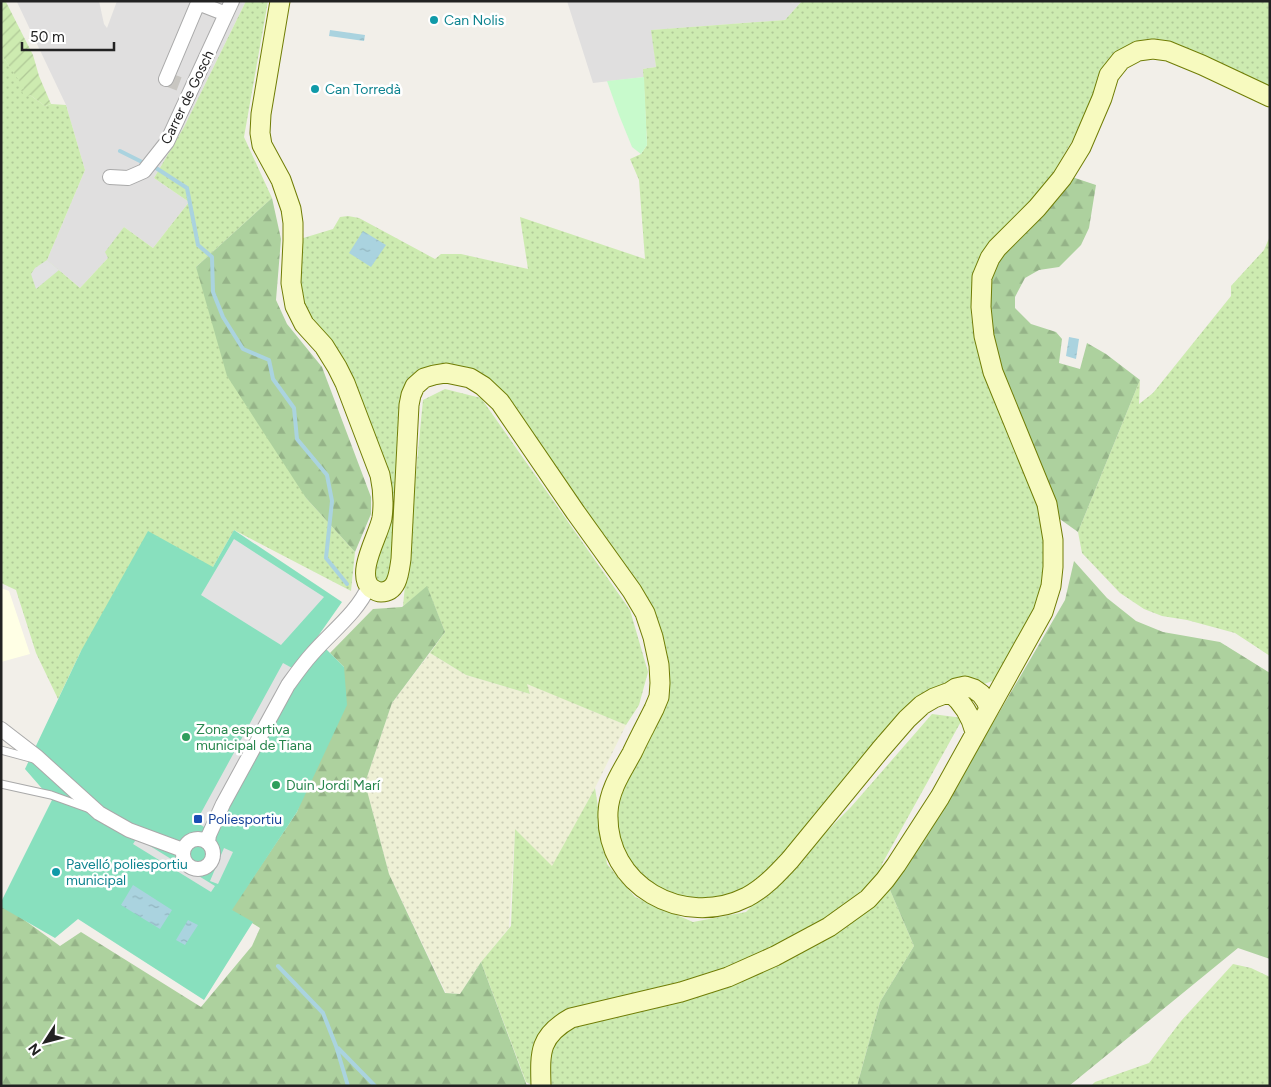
<svg xmlns="http://www.w3.org/2000/svg" width="1271" height="1087" font-family="Figtree,sans-serif">
<style>
.residential{fill:#e0dfdf}
.education{fill:#ffffe5}
.farmland{fill:url(#farmland-dots)}
.grass{fill:url(#grass-dots)}
.forest{fill:url(#forest-firs)}
.park{fill:#c8facc}
.garden{fill:url(#garden-furrows)}
.pitch{fill:#88e0be}
.parking{fill:#e2e2e2}
.water{fill:url(#water-ripples)}
.lines{fill:none;stroke-linecap:round;stroke-linejoin:round}
.stream{stroke:#aad3df;stroke-width:4}
.street-tunnel{stroke:#c8c6c1;stroke-width:14;stroke-dasharray:14 7;stroke-linecap:butt}
.lane-casing{stroke:#a9a9a9;stroke-width:9}
.street-casing{stroke:#a9a9a9;stroke-width:16}
.secondary-casing{stroke:#707d05;stroke-width:21}
.lane{stroke:#fff;stroke-width:7}
.street{stroke:#fff;stroke-width:14}
.secondary{stroke:#f7fabf;stroke-width:19}
.culture-dot{fill:#0f9aa8;stroke:#fff;stroke-width:2}
.leisure-dot{fill:#2e9e5b;stroke:#fff;stroke-width:2}
.transit-dot{fill:#1a4fb4;stroke:#fff;stroke-width:2}
.labels{text-anchor:middle;stroke-width:5;stroke-linejoin:round;paint-order:stroke}
.culture-label{font-size:14px;fill:#0d838f;stroke:#fff;text-anchor:start}
.street-label{font-size:14px;fill:#222;stroke:#fff}
.leisure-label{font-size:14px;fill:#27864d;stroke:#fff;text-anchor:start}
.transit-label{font-size:14px;fill:#164399;stroke:#fff;text-anchor:start}
</style>
<defs>
<pattern id="farmland-dots" width="8" height="8" patternUnits="userSpaceOnUse" patternTransform="scale(1.25)"><rect width="8" height="8" fill="#eef0d5"/><path d="M2 2h.1M6 6h.1" fill="none" stroke="#ccceb7" stroke-width="1.8" stroke-linecap="round"/></pattern>
<pattern id="grass-dots" width="8" height="8" patternUnits="userSpaceOnUse" patternTransform="scale(1.25)"><rect width="8" height="8" fill="#cdebb0"/><path d="M2 2h.1M6 6h.1" fill="none" stroke="#b0c997" stroke-width="1.8" stroke-linecap="round"/></pattern>
<pattern id="forest-firs" width="22" height="20" patternUnits="userSpaceOnUse" patternTransform="scale(1.25)"><rect width="22" height="20" fill="#add19e"/><path d="M5 1l3.5 6h-7zM16 11l3.5 6h-7z" fill="#95b388"/></pattern>
<pattern id="garden-furrows" width="10" height="10" patternUnits="userSpaceOnUse" patternTransform="scale(1.25)"><rect width="10" height="10" fill="#cdebb0"/><path d="M-1 1l2-2M0 10L10 0M9 11l2-2" fill="none" stroke="#b0c997"/></pattern>
<pattern id="water-ripples" width="26" height="14" patternUnits="userSpaceOnUse" patternTransform="scale(1.25)"><rect width="26" height="14" fill="#aad3df"/><path d="M2 4q2-2 4 0t4 0M15 11q2-2 4 0t4 0" fill="none" stroke="#92b5bf"/></pattern>
</defs>
<rect width="100%" height="100%" fill="#f2efe9"/>
<path class="residential" d="M24,1H99L104,24L107,28L117,1H246L184,127L154,178L189,202L153,248L124,227L108,258L80,288L47,260L85,170L66,105L17,2Z
M567,1H802L785,20L652,30L656,67L643,69L644,77L593,83Z"/>
<path class="education" d="M1,588L9,591L30,654L1,662Z"/>
<path class="farmland" d="M430,653L466,675L530,694L526,683L626,725L595,788L552,867L515,829L509,928L481,962L460,994L446,993L389,874L365,783L392,703Z"/>
<path class="grass" d="M246,1H268L244,137L272,198L196,267L306,498L355,552L351,591L234,530L213,567L81,651L58,699L36,653L16,590L1,583V54L30,95L45,106L51,104L66,105L85,170L47,260L80,288L108,258L105,252L124,227L153,248L189,202L154,178L184,127Z
M802,1H1270V91L1169,46L1102,79L1072,141L1050,178L973,284L971,296V314L975,340L1028,476L1038,508L1043,540V568L1040,591L1034,610L995,680L984,684H945L932,689L779,863L750,887L725,898L702,902L664,894L636,872L617,840V797L660,709L663,650L488,381L407,383L402,395L398,427L395,571L391,581L377,586L371,574L386,489L299,301L300,239L333,229L340,217L348,216L359,218L435,259L441,254H461L528,269L520,217L645,259L639,180L630,159L641,154L647,145L643,69L656,67L651,30L785,20Z
M1270,236V656L1235,633L1187,620L1162,616L1144,609L1120,593L1082,553L1078,532L1140,380L1139,404L1153,393L1231,296V286L1264,250Z
M445,389L481,398L630,610L648,672L639,705L626,725L527,684L530,694L466,675L430,653L445,632L427,587L403,606L423,400Z
M932,714L963,718L882,864L890,890L914,946L880,1002L857,1086H533L526,1082L481,962L511,926L515,829L552,866L595,788L607,864L635,897L693,922L746,912L851,807Z
M1233,964L1251,968L1270,977V1086H1091L1095,1082L1149,1063L1181,1021Z"/>
<path class="forest" d="M1069,176L1096,185L1089,228L1081,245L1059,267L1039,270L1025,278L1015,297V308L1031,324L1056,332L1062,339L1059,363L1080,369L1087,343L1106,354L1140,380L1078,532L1057,517L999,368L987,326L988,282L996,262Z
M272,198L281,239L276,300L287,324L322,367L371,497V514L355,552L306,498L227,376L196,267Z
M1074,561L1107,598L1136,621L1163,632L1220,642L1270,673V959L1238,948L1069,1086H857L880,1002L914,946L890,890L990,728L1065,600Z
M427,586L445,632L392,703L365,783L389,874L445,993L460,994L481,962L527,1086H1V903L60,946L81,932L201,1007L252,946L260,928L231,910L297,812L344,667L330,653L373,609L402,607Z"/>
<path class="park" d="M644,77L647,145L641,154L632,147L619,115L607,81Z"/>
<path class="garden" d="M1,1L6,2L33,55L39,76L51,104L45,106L30,95L25,97L21,90L24,88L1,54Z"/>
<path class="pitch" d="M234,530L342,602L316,639L344,667L347,705L297,812L232,910L253,922L204,1000L78,919L55,938L1,907V902L52,800L25,769L81,651L148,531L213,567Z"/>
<path class="parking" d="M47,260L59,270L36,289L31,274L35,268Z
M234,539L324,597L281,645L201,595Z
M283,663L292,668L204,827L196,822Z
M137,838L215,886L211,892L133,844Z
M224,848L233,852L218,884L210,881Z"/>
<path class="water" d="M330,30L365,35L364,41L329,36Z
M363,231L386,245L371,267L349,253Z
M1069,337L1079,339L1076,359L1066,356Z
M133,885L172,910L160,929L121,905Z
M188,920L198,925L185,945L176,940Z"/>
<g class="lines">
<path class="stream" d="M120,151L142,162
M156,168L187,188L198,245L212,257L213,292L223,317L243,349L269,360L273,379L294,408L297,439L327,475L332,501L326,558L347,584
M278,966L323,1013L336,1046L348,1086
M338,1048L375,1086"/>
<path class="street-tunnel" d="M166,79L182,85"/>
<defs>
<path id="lane" d="M1,750L34,759
M1,784L51,795L90,809"/>
<path id="street" d="M166,79L198,3L226,14
M110,177L128,178L144,171L167,142L232,1
M1,729L36,756L99,813L129,830L183,850
M183 854a15 15 0 1 1 30 0a15 15 0 1 1-30 0Z
M208,842L209,835L223,804L288,685C296,674 303,664 312,654C331,632 357,613 369,586"/>
<path id="secondary" d="M280,1L261,114L260,133L262,145L281,180L291,209L293,223V241L291,283L295,306L304,324L324,346L337,367L345,383L380,475C383,489 384,503 382,518C379,535 355,573 371,588C374,590 377,592 381,592C398,592 399,572 401,559L409,405L411,395L415,386L424,378L434,375L446,373L470,378L483,386L500,402L576,513L632,591L645,613L653,637L659,665L660,683L659,697L654,709C647,723 639,738 632,753C622,771 609,790 608,812C605,886 683,929 747,897C764,888 777,874 790,860L881,749L907,719L922,705L934,698L950,692L956,688L965,686L974,689L981,694L986,701L989,708
M950,692C963,703 971,716 975,732
M541,1086C540,1052 539,1036 571,1018L681,992L728,977L775,956L829,927L868,899L885,880L896,865L940,797L1043,612L1051,586L1053,567V540L1047,504L993,372L984,336L981,307L982,277L990,258L997,248L1037,208L1062,178L1081,147L1102,98L1109,75L1121,60L1138,51L1153,49L1168,51L1202,65L1270,97"/>
</defs>
<use href="#lane" class="lane-casing"/>
<use href="#street" class="street-casing"/>
<use href="#secondary" class="secondary-casing"/>
<use href="#lane" class="lane"/>
<use href="#street" class="street"/>
<use href="#secondary" class="secondary"/>
</g>
<g class="culture-dot">
<circle cx="434" cy="20" r="5"/>
<circle cx="315" cy="89" r="5"/>
<circle cx="56" cy="872" r="5"/>
</g>
<g class="leisure-dot">
<circle cx="186" cy="737" r="5"/>
<circle cx="276" cy="785" r="5"/>
</g>
<rect class="transit-dot" x="193" y="814" width="10" height="10" rx="2.5"/>
<g class="labels">
<g class="culture-label">
<text x="444" y="25">Can Nolis</text>
<text x="325" y="94">Can Torredà</text>
<text x="66" y="869">Pavelló poliesportiu<tspan x="66" dy="16">municipal</tspan></text>
</g>
<g class="street-label">
<text transform="translate(187 97) rotate(-64)" y="5">Carrer de Gosch</text>
</g>
<g class="leisure-label">
<text x="196" y="734">Zona esportiva<tspan x="196" dy="16">municipal de Tiana</tspan></text>
<text x="286" y="790">Duin Jordi Marí</text>
</g>
<g class="transit-label">
<text x="208" y="824">Poliesportiu</text>
</g>
</g>
<rect width="1271" height="1087" fill="none" stroke="#222222" stroke-width="5"/>
<g transform="translate(45 1042) rotate(234)" stroke="#ffffff" stroke-width="4" paint-order="stroke">
<path d="M0-4L9 19L0 12L-9 19Z" fill="#222222"/>
<text y="-8" font-size="14" font-weight="bold" text-anchor="middle" fill="#222222">N</text>
</g>
<path d="M22 42v8h92v-8" fill="none" stroke="#222222" stroke-width="2.5"/>
<text x="30" y="42" font-size="15" fill="#222222" stroke="#ffffff" stroke-width="4" paint-order="stroke">50 m</text>
</svg>
